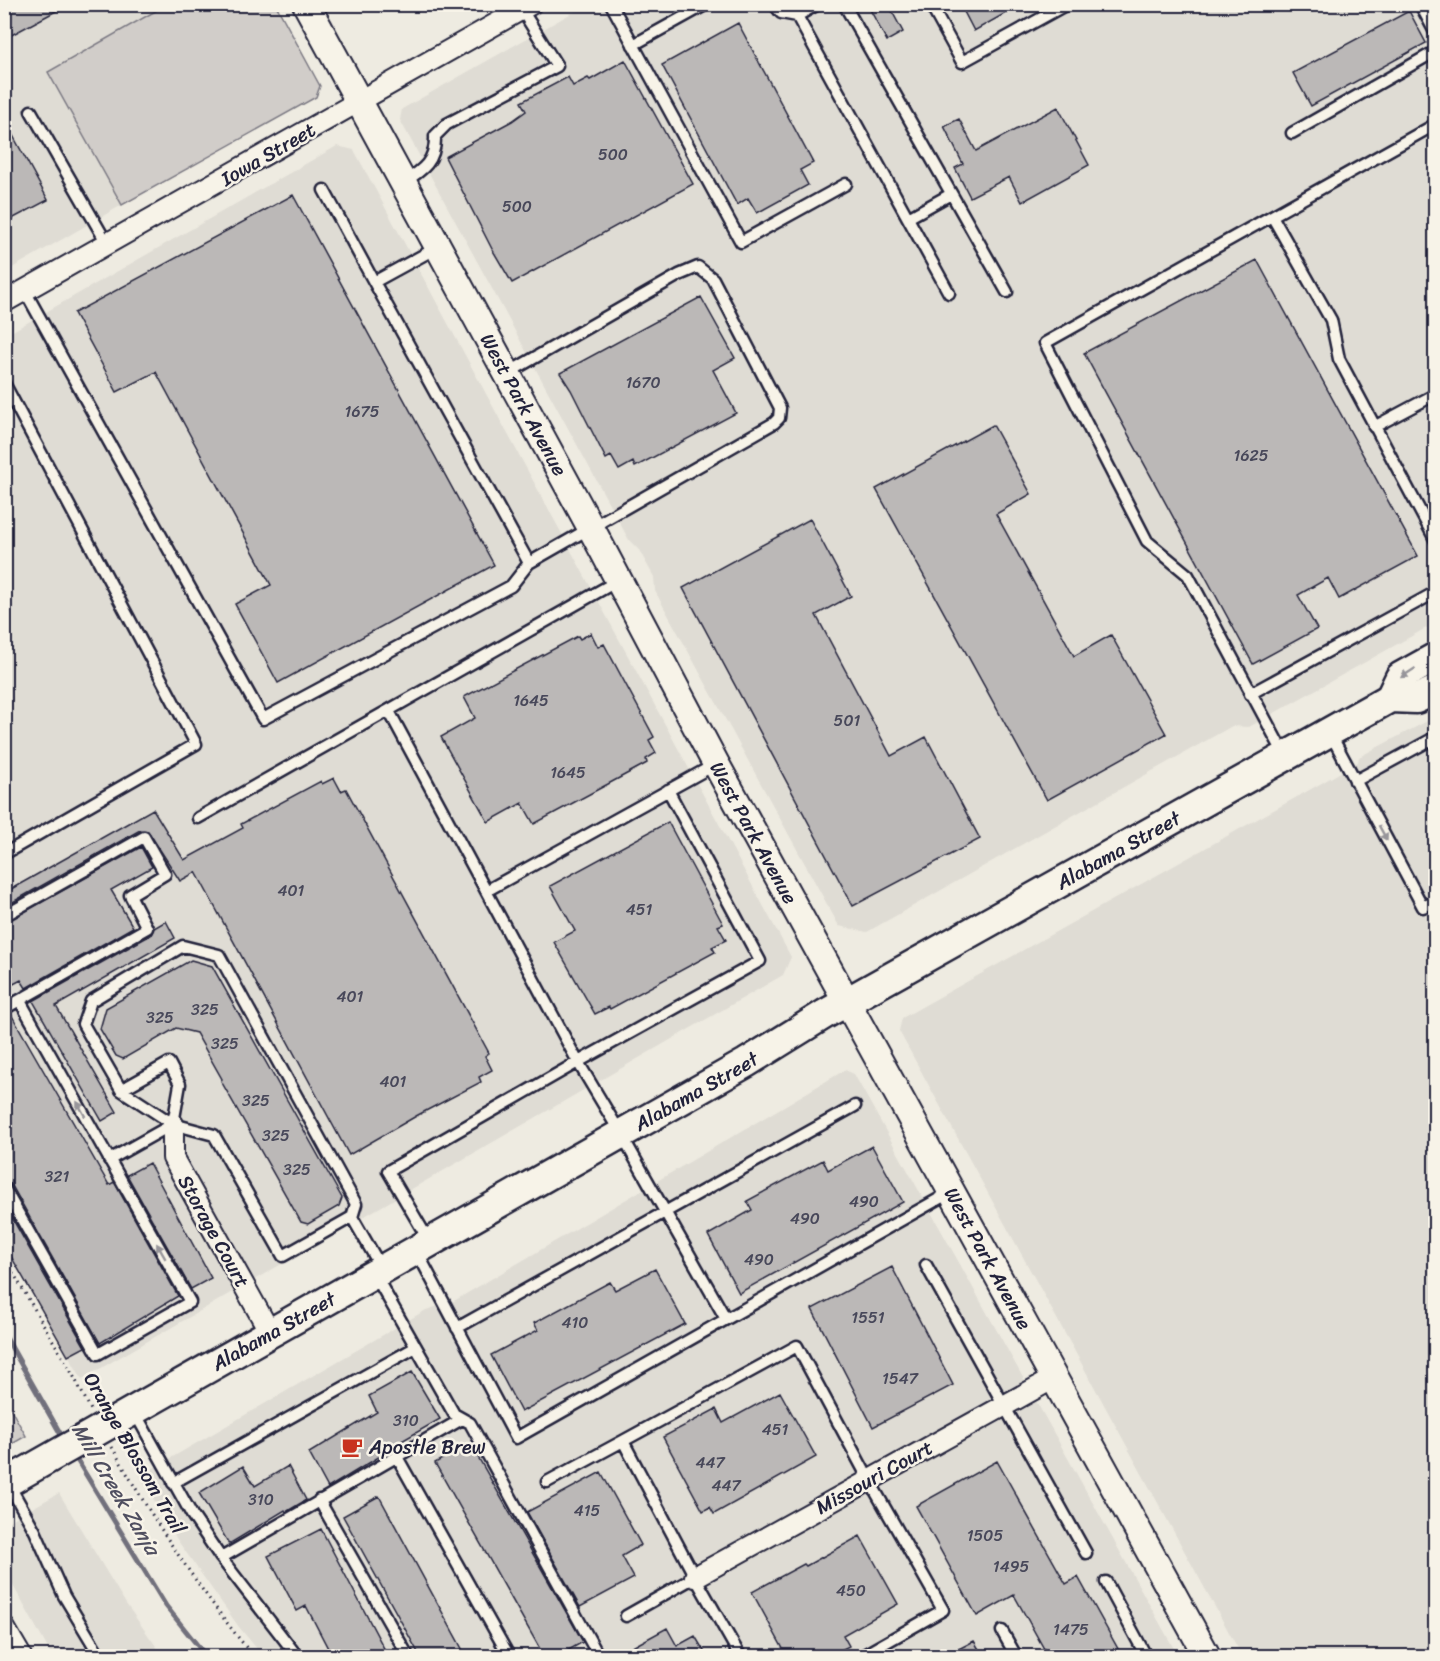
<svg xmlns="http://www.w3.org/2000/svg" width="1440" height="1661" font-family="Sriracha,sans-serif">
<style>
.built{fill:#dfdcd4}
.green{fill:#d1cdc9;stroke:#7a7882;stroke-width:1.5}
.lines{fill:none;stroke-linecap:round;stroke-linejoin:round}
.stream{stroke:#716f7b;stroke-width:5}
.building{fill:#bbb8b7;stroke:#22223b;stroke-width:1.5}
.service-casing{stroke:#22223b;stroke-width:15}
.minor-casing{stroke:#22223b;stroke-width:24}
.tertiary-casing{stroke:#22223b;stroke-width:30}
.secondary-casing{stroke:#22223b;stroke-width:33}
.path{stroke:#22223b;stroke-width:3;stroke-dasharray:1.5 4.5;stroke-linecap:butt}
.service{stroke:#f7f3e8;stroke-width:10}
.minor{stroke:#f7f3e8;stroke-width:20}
.tertiary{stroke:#f7f3e8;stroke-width:26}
.secondary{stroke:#f7f3e8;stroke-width:28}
.oneway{fill:#97959a}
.labels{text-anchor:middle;stroke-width:5;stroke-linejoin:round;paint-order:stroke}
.number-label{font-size:16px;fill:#48485a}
.street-label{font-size:20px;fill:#22223b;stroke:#f7f3e8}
.poi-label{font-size:20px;fill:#22223b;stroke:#f7f3e8;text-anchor:start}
.water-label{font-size:21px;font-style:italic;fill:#504f60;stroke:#f7f3e8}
</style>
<rect width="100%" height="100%" fill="#eeebe1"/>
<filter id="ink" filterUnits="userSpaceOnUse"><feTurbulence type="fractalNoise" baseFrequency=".0167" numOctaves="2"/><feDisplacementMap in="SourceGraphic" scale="12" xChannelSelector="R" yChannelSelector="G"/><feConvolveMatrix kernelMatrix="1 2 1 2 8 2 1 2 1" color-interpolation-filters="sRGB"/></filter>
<g filter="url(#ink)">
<path class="built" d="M5,5H166L48,72L122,205L5,272Z
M586,5H1435V623L1249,727L1232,726L867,932L839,926L655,591L654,577L639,550L629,540L400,120L402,109Z
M337,146L354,150L791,957L783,975L82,1379L5,1245L4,343L13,338L11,332Z
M1435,717V1656H1242L899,1031L902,1018L1320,784L1358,762L1359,757Z
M845,1070L854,1074L1178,1656H263L239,1627L178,1541L140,1476L426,1310L454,1301Z
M59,1493L126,1604L163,1656H52L5,1571L4,1524Z"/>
<path class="green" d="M166,5H276L320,86L316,97L122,205L48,72Z
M5,1399L26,1436L5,1448H4Z"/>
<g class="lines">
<path class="stream" d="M4,1334L64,1440
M74,1455L166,1606L206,1656"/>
</g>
<path class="building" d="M4,4H69L4,39Z
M867,4H888L903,32L887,41Z
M960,4H1022L974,31Z
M1409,11L1426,43L1311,106L1293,73Z
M738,23L813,163L800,170L808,185L757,213L748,198L737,205L662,65Z
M625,60L693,184L512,283L492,249L445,157L512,121L526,111L521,102L568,77L573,86L588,78L590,80Z
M1058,107L1089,165L1022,202L1009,177L970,197L955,168L963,164L944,126L959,119L976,151Z
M4,119L48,200L10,220L4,210Z
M293,195L494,565L278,683L235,604L271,585L156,372L117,392L74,313Z
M1257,260L1418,556L1339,599L1328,578L1298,595L1317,629L1253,664L1084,353Z
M701,297L735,358L713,370L736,413L635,467L633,462L619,470L611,456L606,459L571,390L560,373Z
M993,425L1031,494L996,514L1074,656L1111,635L1166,734L1047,800L876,489Z
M810,519L851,596L816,615L891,756L926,737L980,839L853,906L683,588Z
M591,633L598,647L604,644L654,737L649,740L656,753L646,759L647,763L534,824L522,803L488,822L441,737L475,718L464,697L578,636L580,639Z
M334,778L341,791L346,789L489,1053L485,1056L492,1070L479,1077L481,1082L418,1115L349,1155L196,872L180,881L148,831L140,830L4,907V893L153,809L184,860L243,828L241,824L321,781L322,784Z
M668,822L723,924L718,926L726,940L712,947L715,952L610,1009L609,1007L595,1014L554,942L575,931L550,886Z
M141,847L152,867L111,890L133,927L26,988L21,980L4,989V923Z
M166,921L175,938L56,1006L117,1112L102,1121L33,1001L151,935L154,928Z
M191,960L212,966L342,1198L339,1206L308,1224L301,1222L221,1081L222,1079L196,1033L176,1028L123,1059L116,1056L100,1029L106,1008Z
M11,1014L109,1185L114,1182L178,1296L100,1343L11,1184L4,1181V1016Z
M872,1146L903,1202L739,1293L708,1235L752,1210L747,1201L823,1160L828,1170Z
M149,1163L211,1278L191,1289L127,1175Z
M4,1204L85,1347L68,1356L4,1244Z
M892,1267L953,1385L873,1427L812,1309Z
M655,1269L685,1324L521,1412L491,1355L538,1330L534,1323L610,1282L615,1290Z
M412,1372L440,1419L386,1450L387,1452L328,1488L309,1453L377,1412L369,1396Z
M780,1392L816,1457L714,1514L710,1507L703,1511L663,1437L716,1409L723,1423Z
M470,1443L583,1642L558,1656H544L435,1463Z
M997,1461L1066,1584L1078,1577L1122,1656H1048L1014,1595L977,1616L916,1506Z
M243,1466L255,1486L288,1466L306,1500L286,1512L285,1510L229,1544L199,1493Z
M601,1472L641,1545L622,1556L634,1578L580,1607L527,1512Z
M379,1496L466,1656H420L344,1518L343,1516Z
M321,1529L388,1656H332L306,1606L297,1611L268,1556Z
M860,1536L898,1604L843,1635L849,1646L829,1656H787L752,1592L804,1564L806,1566Z
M667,1628L677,1646L695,1636L707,1656H616Z
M974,1641L983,1656H945Z"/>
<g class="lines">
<defs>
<path id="service" d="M611,4L741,242L846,184
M774,4L781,13L797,16L818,4
M844,4L1007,292
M930,4L962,62L1067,4
M1420,4L1436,34
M797,16L949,293
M633,45L707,4
M31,111L108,245
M1292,133L1436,51
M404,182C423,170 436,161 435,136L447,124L557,66L520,7
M324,190L374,282
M1272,216L1331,320L1339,359L1436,541
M908,218L951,194
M438,247L374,282L529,563L774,423L779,418L780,408L713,279L698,267L679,275L508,373
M25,291L263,719L511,586L529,563
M4,383L196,744L4,854
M1374,427L1436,394
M1250,694L1436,592
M389,711L486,891
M1330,733L1423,907L1436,901
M1284,754L1188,575L1147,541L1045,343L1436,124
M1355,781L1436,737
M668,790L760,961L578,1062L486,891L716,764
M198,818L619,580
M4,916L144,837L165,874L130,895L147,928L4,1009
M121,1090L169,1063L180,1084L173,1124
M109,1160L173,1124
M4,1188L98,1354L190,1302L20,1001
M352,1217L283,1256L214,1135L173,1124L121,1090L83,1024L91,1001L183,946L219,955L356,1204L352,1217L382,1269
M429,1241L388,1171L578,1062L621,1134L726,1319
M416,1250L516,1438L951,1192
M926,1265L1086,1553
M375,1275L454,1414L470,1423L598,1655L596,1656
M457,1328L855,1106
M134,1411L192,1515L221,1558L297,1656
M397,1457L509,1656
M547,1482L623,1441
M8,1483L35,1531L64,1596L100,1656
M173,1483L416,1347
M319,1500L408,1656
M221,1558L462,1419
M1106,1582L1146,1656
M626,1616L695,1577
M1002,1631L1016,1656
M740,1656L695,1577L623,1441L797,1346L869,1480L943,1610L862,1656"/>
<path id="minor" d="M4,302L531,4
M173,1124V1158L271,1334
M695,1577L1054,1378
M4,1627L21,1656"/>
<g id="tertiary">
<path id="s1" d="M306,4L591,528L716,764L1207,1656"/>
</g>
<g id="secondary">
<path d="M1390,698L1400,677L1436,657"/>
<path id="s2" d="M4,1484L746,1063L825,1014L1390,698L1416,699L1436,690"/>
</g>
</defs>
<use href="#service" class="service-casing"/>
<use href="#minor" class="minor-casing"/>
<use href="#tertiary" class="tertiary-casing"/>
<use href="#secondary" class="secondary-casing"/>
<path class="path" d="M4,1257L73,1375L91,1410
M112,1447C153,1521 200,1590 253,1656"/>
<use href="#service" class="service"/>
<use href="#minor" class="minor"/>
<use href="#tertiary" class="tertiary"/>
<use href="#secondary" class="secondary"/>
</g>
<defs><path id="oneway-solid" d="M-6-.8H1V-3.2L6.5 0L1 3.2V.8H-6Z" transform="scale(1.5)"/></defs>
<g class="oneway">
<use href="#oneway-solid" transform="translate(1408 673) rotate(147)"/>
<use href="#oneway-solid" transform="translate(1383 833) rotate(61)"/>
<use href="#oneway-solid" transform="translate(81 1109) rotate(-119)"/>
<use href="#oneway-solid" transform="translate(161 1251) rotate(-120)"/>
</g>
</g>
<defs>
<symbol id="cafe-bare" viewBox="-9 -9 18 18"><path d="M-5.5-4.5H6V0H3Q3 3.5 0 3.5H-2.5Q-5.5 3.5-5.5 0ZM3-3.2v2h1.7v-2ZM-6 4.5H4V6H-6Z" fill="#c8321e" stroke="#f7f3e8" stroke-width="2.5" paint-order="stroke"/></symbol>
</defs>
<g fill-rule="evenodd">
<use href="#cafe-bare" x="337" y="1432" width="30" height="30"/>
</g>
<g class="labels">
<g class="number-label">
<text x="613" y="160">500</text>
<text x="517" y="212">500</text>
<text x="643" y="388">1670</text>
<text x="362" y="417">1675</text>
<text x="1251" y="461">1625</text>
<text x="531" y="706">1645</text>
<text x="847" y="726">501</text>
<text x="568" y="778">1645</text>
<text x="291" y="896">401</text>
<text x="639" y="915">451</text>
<text x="350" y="1002">401</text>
<text x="205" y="1015">325</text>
<text x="160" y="1023">325</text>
<text x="225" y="1049">325</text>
<text x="393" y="1087">401</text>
<text x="256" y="1106">325</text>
<text x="276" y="1141">325</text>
<text x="297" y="1175">325</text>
<text x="57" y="1182">321</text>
<text x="864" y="1207">490</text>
<text x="805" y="1224">490</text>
<text x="759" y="1265">490</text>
<text x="868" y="1323">1551</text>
<text x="575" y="1328">410</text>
<text x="900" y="1384">1547</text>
<text x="406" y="1426">310</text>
<text x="775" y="1435">451</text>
<text x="710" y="1468">447</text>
<text x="726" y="1491">447</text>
<text x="261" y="1505">310</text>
<text x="587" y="1516">415</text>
<text x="985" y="1541">1505</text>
<text x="1011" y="1572">1495</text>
<text x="851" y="1596">450</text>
<text x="1071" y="1635">1475</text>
</g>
<g class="street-label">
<text transform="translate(268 154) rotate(-30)" y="7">Iowa Street</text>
<text dy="7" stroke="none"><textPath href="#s1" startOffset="456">West Park Avenue</textPath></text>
<text dy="7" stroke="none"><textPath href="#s1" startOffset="942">West Park Avenue</textPath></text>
<text dy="7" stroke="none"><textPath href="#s2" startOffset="1282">Alabama Street</textPath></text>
<text dy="7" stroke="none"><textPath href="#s2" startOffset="796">Alabama Street</textPath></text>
<text transform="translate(214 1231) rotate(61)" y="7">Storage Court</text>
<text dy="7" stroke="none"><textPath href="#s1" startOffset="1428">West Park Avenue</textPath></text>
<text dy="7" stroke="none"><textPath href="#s2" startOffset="310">Alabama Street</textPath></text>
<text transform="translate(135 1453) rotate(60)" y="7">Orange Blossom Trail</text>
<text transform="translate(874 1477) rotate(-29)" y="7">Missouri Court</text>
</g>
<g class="poi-label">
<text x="369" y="1454">Apostle Brew</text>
</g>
<g class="water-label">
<text transform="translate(116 1489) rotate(59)" y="7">Mill Creek Zanja</text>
</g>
</g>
<rect width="1440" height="1661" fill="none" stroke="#f7f3e8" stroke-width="24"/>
<rect x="12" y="12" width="1416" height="1637" fill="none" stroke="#22223b" stroke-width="2" filter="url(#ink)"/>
</svg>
